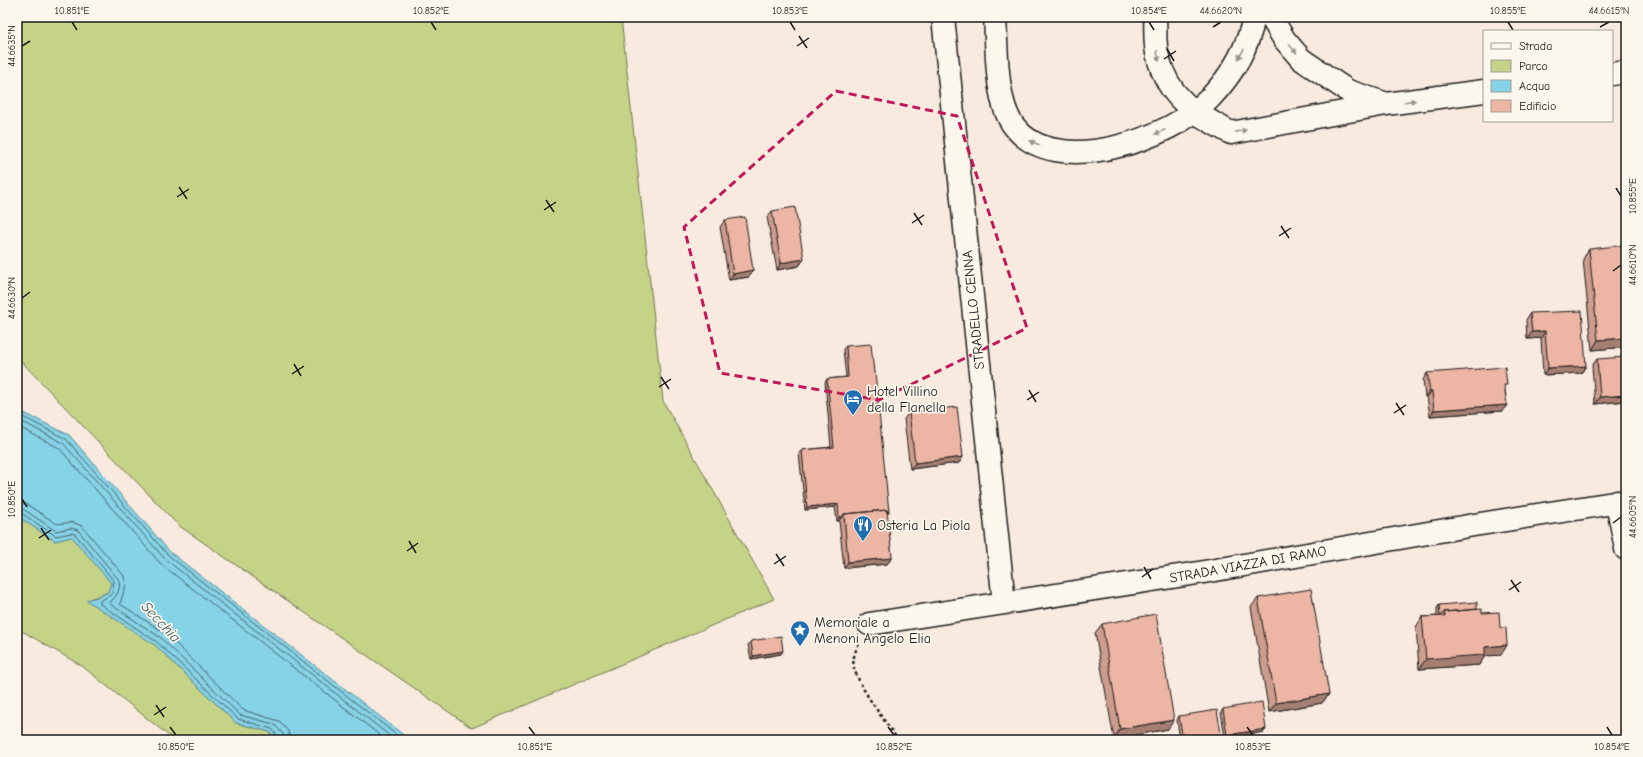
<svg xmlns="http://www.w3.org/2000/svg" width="1643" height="757" font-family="'Comic Neue',sans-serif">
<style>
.green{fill:#c5d387;stroke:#707852}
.water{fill:#86d2e6;stroke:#5c8995}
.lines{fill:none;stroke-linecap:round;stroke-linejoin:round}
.shore{stroke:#46656d;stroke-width:1}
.minor-casing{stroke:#1c1c1c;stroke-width:25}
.path{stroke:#1c1c1c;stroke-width:2.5;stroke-dasharray:3 3;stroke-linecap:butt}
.minor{stroke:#fbf7ec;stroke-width:22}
.wall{fill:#cc9c8d;stroke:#1c1c1c}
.shaded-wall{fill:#a67f73;stroke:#1c1c1c}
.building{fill:#edb5a4;stroke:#1c1c1c}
.oneway{fill:#97948e}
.marked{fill:none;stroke:#c2185b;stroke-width:3;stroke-dasharray:8 5;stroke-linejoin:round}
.ticks{fill:none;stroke:#1c1c1c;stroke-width:1.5}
.labels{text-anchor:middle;stroke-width:3.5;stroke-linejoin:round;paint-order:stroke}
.street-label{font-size:14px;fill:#1c1c1c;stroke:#fbf7ec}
.poi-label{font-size:14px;fill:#1c1c1c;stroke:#fbf7ec;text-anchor:start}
.water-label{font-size:15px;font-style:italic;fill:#415c63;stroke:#fbf7ec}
.neatline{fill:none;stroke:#1c1c1c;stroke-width:1.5}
.ticks-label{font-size:10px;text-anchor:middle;fill:#1c1c1c}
</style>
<rect width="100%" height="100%" fill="#f8eade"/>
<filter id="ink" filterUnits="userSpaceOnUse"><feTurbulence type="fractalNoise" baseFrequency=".025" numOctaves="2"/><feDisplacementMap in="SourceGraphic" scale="8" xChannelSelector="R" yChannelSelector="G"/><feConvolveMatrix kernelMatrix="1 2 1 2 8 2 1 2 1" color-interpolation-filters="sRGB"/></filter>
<g filter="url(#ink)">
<path class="green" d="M17,17H621L663,401L774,599L472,728L178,525L17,357Z
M17,516L55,541L72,536L111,583L108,592L87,600L155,645L236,723L270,732L273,740H174L82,666L17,628Z"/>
<path class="water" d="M17,407L18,410L69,435L170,552L410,740H276L270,732L236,723L155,645L86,600L98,597L108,592L111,583L72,537L55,541L17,516Z"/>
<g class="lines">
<path class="shore" d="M17,414L66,439L168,555L403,740
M17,419L63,443L165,559L395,740
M17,426L59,448L161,564L386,740
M17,502L26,504L57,524L72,522L82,526L124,576L126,585L120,604L165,633L243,710L279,721L288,731L290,740
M17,508L23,509L56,531L71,528L78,530L119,580C121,588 117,597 110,602V604L161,638L240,715L274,724L283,734L284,740
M17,513H21L56,536L71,533L75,534L114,581L112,594L100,601V604L157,642L238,719L272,729L278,737L279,740"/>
<defs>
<path id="minor" d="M943,17L1004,603
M995,17C997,47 995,102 1014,126C1054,180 1172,139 1210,98C1231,76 1248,48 1254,17
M1155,17C1156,30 1154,45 1158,57C1169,100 1195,113 1231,133L1386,104L1484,91
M1271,17L1284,39L1301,59L1348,91L1384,103
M1612,74L1626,72
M1617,502L1626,549
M869,624L1198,573L1474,525L1626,501"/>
</defs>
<use href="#minor" class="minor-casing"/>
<path class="path" d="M859,644C855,651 852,660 854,668C860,689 885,721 898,740"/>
<use href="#minor" class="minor"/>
</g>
<path class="wall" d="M772,211L804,259L799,266L777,270L767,217Z
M725,220L753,270L749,277L729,280L720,227Z
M1589,249L1626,347L1592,350L1583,259Z
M1530,313L1586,366L1581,373L1543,375L1541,338L1527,339L1526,320Z
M846,346L889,512L887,515L892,558L887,564L844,568L839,521H837L835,507L805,510L799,453L802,450L831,447L825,382L827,379L846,377L843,349Z
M1597,359L1626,401L1595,404L1592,366Z
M1427,373L1505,389L1507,405L1502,411L1430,416L1427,397H1425L1423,380Z
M909,412L963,457L959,463L910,469L904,419Z
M1258,598L1329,694L1322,703L1269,712L1251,607Z
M1439,605L1477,609L1500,628L1507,645L1501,655L1485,656L1479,665L1419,669L1416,627L1422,617L1437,616V608Z
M1102,624L1168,729L1114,739L1095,633Z
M751,641L781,654L751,659L748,645Z
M1223,709L1266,729L1264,732L1225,738L1221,712Z
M1179,716L1221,734L1218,738L1205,740H1180L1177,720Z"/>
<path class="shaded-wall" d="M804,259L799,266L777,270L781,263Z
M753,270L749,277L729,280L733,274Z
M1545,331L1541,338L1527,339L1532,332Z
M1626,338V347L1592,350L1598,340Z
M1586,366L1581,373L1543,375L1548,368Z
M1430,391H1432L1427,397H1425Z
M1626,395V401L1595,404L1600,397Z
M1507,405L1502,411L1430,416L1434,410Z
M963,457L959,463L910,469L915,463Z
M838,504L835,507L805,510L807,507Z
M839,517H842L839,521H837Z
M892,558L887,564L844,568L848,562Z
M1507,645L1501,655L1485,656L1479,665L1419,669L1426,659L1485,647Z
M783,651L781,654L751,659L753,656Z
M1329,694L1322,703L1269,712L1276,703Z
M1174,720L1168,729L1114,739L1120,729Z
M1266,729L1264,732L1225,738L1227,735Z
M1221,734L1218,738L1205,740H1187Z"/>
<path class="building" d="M795,207L804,259L781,263L772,211Z
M745,217L753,270L733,274L725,220Z
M1626,245V338L1598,340L1589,249Z
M1582,311L1586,366L1548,368L1545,331L1532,332L1530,313Z
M871,344L874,373L875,372L889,512L887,513V510L844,514L842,517H839L838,504L807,507L802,450L834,447L827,379L848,377L846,346Z
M1626,357V395L1600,397L1597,359Z
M1505,367L1507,385H1504L1507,405L1434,410L1432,391H1430L1427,373Z
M957,407L963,457L915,463L909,412Z
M887,510L892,558L848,562L844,514Z
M1311,589L1329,694L1276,703L1258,598Z
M1477,602V609L1444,612L1441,616H1440L1439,605Z
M1482,609V613L1499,612L1500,628L1506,627L1507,645L1485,647V655L1426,659L1422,617L1445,616L1444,612Z
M1156,614L1174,720L1120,729L1102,624Z
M781,636L783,651L753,656L751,641Z
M1262,702L1266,729L1227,735L1223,709Z
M1217,710L1221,734L1187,740H1183L1179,716Z"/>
<defs><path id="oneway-solid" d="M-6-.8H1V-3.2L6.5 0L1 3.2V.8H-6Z"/></defs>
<g class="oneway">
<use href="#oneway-solid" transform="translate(1293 49) rotate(49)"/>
<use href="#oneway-solid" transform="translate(1241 54) rotate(120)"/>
<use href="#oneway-solid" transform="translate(1158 56) rotate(78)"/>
<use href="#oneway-solid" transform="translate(1410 101) rotate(-7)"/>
<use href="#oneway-solid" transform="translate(1241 131) rotate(-11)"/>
<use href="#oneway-solid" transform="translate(1160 132) rotate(155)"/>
<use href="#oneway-solid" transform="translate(1035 143) rotate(-154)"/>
</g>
</g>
<path class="marked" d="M836,91L957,116L1027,328L879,400L720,373L684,227Z"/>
<path class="ticks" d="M72,22L77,30M431,22L436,30M790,22L795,30M1149,22L1154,30M1508,22L1513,30M1213,27L1221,22M1600,27L1609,22M799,36L807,48M22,46L30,41M797,46L809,38M1167,49L1174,61M1164,59L1176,51M179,187L187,199M1616,188L1621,196M177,197L189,189M546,200L554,212M544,210L556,202M914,213L922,225M912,223L924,215M1281,226L1289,238M1279,236L1291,228M1613,271L1621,265M22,298L30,292M294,364L301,376M292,374L304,366M661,377L669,389M659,387L671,379M1029,390L1036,402M1027,400L1039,392M1396,403L1404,415M1394,413L1406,405M22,499L27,507M1613,523L1621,517M41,528L49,540M39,538L51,530M409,541L416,553M407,551L418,543M776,554L784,566M774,564L786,556M1144,567L1151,579M1142,577L1153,569M1511,580L1519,592M1509,590L1521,582M156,705L164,717M154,715L166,707M170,727L176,735M529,727L535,735M888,727L894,735M1247,727L1253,735M1607,727L1612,735"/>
<defs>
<symbol id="hotel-pin" viewBox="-11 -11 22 30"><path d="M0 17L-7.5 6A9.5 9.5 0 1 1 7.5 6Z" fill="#1f6fb2" stroke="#fbf7ec"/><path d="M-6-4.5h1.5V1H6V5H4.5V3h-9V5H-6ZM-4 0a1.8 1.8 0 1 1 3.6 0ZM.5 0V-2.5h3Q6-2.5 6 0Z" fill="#fff"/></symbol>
<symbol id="restaurant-pin" viewBox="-11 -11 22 30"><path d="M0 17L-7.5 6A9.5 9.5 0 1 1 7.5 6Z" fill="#1f6fb2" stroke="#fbf7ec"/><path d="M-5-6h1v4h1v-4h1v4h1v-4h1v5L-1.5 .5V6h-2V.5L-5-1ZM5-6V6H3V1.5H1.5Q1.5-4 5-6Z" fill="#fff"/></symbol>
<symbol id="sight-pin" viewBox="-11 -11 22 30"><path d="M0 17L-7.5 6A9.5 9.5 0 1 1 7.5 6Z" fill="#1f6fb2" stroke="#fbf7ec"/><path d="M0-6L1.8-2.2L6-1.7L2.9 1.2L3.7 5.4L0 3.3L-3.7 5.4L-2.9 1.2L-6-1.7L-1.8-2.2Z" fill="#fff"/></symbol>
</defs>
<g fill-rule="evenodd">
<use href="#hotel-pin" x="842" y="388" width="22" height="30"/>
<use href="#restaurant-pin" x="852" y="514" width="22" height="30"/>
<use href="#sight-pin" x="789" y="619" width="22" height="30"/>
</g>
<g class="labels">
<g class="street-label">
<text transform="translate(973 310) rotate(-96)" y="5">STRADELLO CENNA</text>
<text transform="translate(1248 564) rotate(-10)" y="5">STRADA VIAZZA DI RAMO</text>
</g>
<g class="poi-label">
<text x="867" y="396">Hotel Villino<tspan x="867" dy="16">della Flanella</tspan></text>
<text x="877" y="530">Osteria La Piola</text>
<text x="814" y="627">Memoriale a<tspan x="814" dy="16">Menoni Angelo Elia</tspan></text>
</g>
<g class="water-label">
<text transform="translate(161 622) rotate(47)" y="5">Secchia</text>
</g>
</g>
<rect width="1643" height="757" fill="none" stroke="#fbf7ec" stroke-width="44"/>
<rect x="1483" y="30" width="130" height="92" fill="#fbf7ec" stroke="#a29f99"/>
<rect x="1491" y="43" width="20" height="6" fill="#fbf7ec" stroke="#a29f99"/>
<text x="1519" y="50" font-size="12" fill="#1c1c1c">Strada</text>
<rect x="1491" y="60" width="20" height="12" fill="#c5d387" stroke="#a29f99"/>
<text x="1519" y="70" font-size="12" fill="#1c1c1c">Parco</text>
<rect x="1491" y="80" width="20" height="12" fill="#86d2e6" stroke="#a29f99"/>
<text x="1519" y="90" font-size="12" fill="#1c1c1c">Acqua</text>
<rect x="1491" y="100" width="20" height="12" fill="#edb5a4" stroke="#a29f99"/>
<text x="1519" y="110" font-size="12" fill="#1c1c1c">Edificio</text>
<rect x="22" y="22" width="1599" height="713" class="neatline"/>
<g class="ticks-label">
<text x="72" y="14">10.851°E</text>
<text x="431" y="14">10.852°E</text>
<text x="790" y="14">10.853°E</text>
<text x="1149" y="14">10.854°E</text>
<text x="1221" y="14">44.6620°N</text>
<text x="1508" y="14">10.855°E</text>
<text x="1609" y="14">44.6615°N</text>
<text transform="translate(11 46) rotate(-90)" y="4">44.6635°N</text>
<text transform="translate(1632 196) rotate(-90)" y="4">10.855°E</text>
<text transform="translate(1632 265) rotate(-90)" y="4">44.6610°N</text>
<text transform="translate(11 298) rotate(-90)" y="4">44.6630°N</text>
<text transform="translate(11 499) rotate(-90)" y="4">10.850°E</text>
<text transform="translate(1632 517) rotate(-90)" y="4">44.6605°N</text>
<text x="176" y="750">10.850°E</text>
<text x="535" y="750">10.851°E</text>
<text x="894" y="750">10.852°E</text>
<text x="1253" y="750">10.853°E</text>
<text x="1612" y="750">10.854°E</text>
</g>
</svg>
